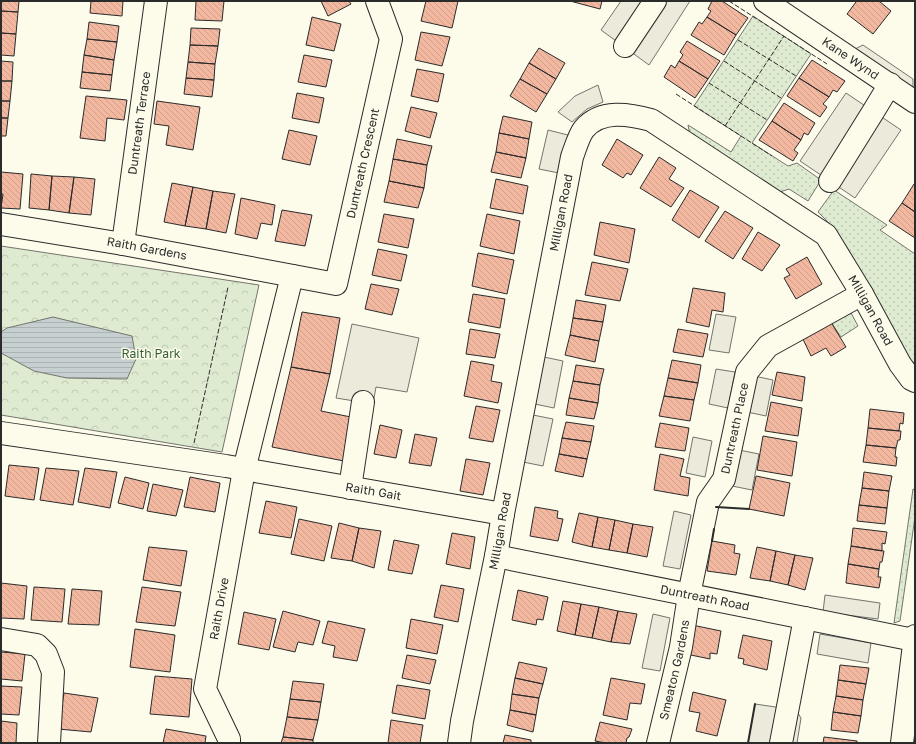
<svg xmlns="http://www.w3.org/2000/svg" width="916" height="744" font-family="'Golos Text',sans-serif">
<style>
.grass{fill:url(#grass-dots);stroke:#74746e}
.park{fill:url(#park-crowns);stroke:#74746e}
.parking{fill:#eceadb;stroke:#74746e}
.water{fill:url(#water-rules);stroke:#74746e}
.building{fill:url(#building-back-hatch);stroke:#2b2b2b}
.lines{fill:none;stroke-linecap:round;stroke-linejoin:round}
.minor-casing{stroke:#2b2b2b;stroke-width:24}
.minor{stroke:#fdfbea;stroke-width:22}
.fence{stroke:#2b2b2b;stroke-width:1;stroke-dasharray:5 2;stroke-linecap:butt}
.wall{stroke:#2b2b2b;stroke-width:2}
.labels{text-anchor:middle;stroke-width:3;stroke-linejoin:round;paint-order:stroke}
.street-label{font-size:12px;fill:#2b2b2b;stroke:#fdfbea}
.park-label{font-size:12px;fill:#34623c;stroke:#fdfbea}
</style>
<defs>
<pattern id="grass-dots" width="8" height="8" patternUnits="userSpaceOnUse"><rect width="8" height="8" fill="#deebd1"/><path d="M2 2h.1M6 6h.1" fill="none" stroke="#bfcab4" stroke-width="1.8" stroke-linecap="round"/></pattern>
<pattern id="park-crowns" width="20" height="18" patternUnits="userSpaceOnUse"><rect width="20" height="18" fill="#deebd1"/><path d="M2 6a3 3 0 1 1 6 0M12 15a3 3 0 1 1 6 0" fill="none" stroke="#bfcab4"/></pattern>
<pattern id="water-rules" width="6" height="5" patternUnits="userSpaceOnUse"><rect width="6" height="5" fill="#c7d0d0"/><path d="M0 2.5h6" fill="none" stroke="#abb3b3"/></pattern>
<pattern id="building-back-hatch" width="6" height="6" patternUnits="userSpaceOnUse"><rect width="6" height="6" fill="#f2b8a0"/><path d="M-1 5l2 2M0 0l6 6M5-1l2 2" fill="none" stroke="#d09e8a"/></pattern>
</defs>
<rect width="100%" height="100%" fill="#fdfbea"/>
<path class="grass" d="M753,16L811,54L752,143L788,166L797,163L821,180L808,201L789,189L774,194L691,140L688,125L731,152L741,136L694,106Z
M834,190L887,225L880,230L915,254V364L911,362L846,246L826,220L818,212Z
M850,311L858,326L841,337L829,319Z
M913,489L915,490V517L900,621L894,623Z"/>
<path class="park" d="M1,246L259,285L222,452L1,415Z"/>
<path class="parking" d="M621,1H690L649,65L601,30Z
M863,45L913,79V89L853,50Z
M598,85L603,102L587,109L572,122L558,112L575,96Z
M846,93L901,130L855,198L800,161Z
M548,130L568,135L559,173L539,169Z
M716,314L736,317L729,353L709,350Z
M352,324L419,338L407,392L376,387L373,404L336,398Z
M544,357L563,361L554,408L535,404Z
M716,369L735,372L728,408L709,404Z
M754,376L773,380L766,416L747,412Z
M533,415L553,419L543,466L523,462Z
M693,437L712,441L705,477L686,473Z
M739,450L759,454L752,490L732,486Z
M674,511L691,515L680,569L663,566Z
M825,595L880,603L878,619L823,612Z
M653,614L670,618L660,671L642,668Z
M820,634L871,643L868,663L817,654Z
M755,704L796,710L801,718L797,743H748Z"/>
<path class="water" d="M53,317L132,336L136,359L127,379L67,378L34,371L1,353V332L7,328Z"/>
<path class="building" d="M1,1H19L18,12L1,11Z
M91,1H123L122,16L90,13Z
M196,1H224L222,21L195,20Z
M321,1H349L351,4L328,16Z
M426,1H458L452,28L421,21Z
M570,1H602L600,9Z
M712,1H722L748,18L736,35L707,17L711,11L708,9Z
M855,1H879L891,11L873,34L847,14L856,2Z
M1,11L18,12L16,34L1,33Z
M312,17L341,24L334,51L306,45Z
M707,17L736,35L724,55L691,35L699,22L702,24Z
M89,22L119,26L117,42L87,39Z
M191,28L220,29L218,46L190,45Z
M421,32L450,37L442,66L415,60Z
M1,33L16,34L14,56L1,55Z
M87,39L117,42L114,60L84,55Z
M687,41L720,61L708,79L679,61L683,55L680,52Z
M190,45L218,46L215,64L188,62Z
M539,48L565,63L556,79L529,63Z
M84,55L114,60L112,75L82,72Z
M304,55L332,60L326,87L298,82Z
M812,60L845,81L837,92L833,90L829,97L799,78Z
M1,61L13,62L12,81H1Z
M679,61L708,79L695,98L664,77L671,65L675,68Z
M188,62L215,64L214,80L186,78Z
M529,63L556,79L547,94L520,79Z
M417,69L444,74L438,102L411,96Z
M82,72L112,75L110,91L80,88Z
M186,78L214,80L212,97L184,94Z
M799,78L829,97L823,104L827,107L820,117L787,96Z
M520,79L547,94L536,112L510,96Z
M1,81H12L10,101H1Z
M297,93L324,98L319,123L292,118Z
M86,96L127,100L124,120L107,118L105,141L80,138Z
M1,101H10L8,118H1Z
M157,101L200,107L193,150L166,145L169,126L154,124Z
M784,103L815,123L808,135L804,133L801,140L772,121Z
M411,107L437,113L430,138L405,131Z
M503,116L532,122L529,139L499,133Z
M1,118H8L6,136H1Z
M772,121L801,140L794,150L798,153L793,161L759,140Z
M289,130L317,136L310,165L282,159Z
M499,133L529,139L526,158L496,152Z
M397,139L432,146L427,165L393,159Z
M617,139L643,155L631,175L627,173L623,178L602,165Z
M496,152L526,158L521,178L491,172Z
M659,157L676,168L669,179L684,188L671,207L640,188Z
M393,159L427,165L424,188L389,181Z
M1,172L23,174L20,209L1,208L3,194H1Z
M31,174L52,176L49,210L29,208Z
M52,176L74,177L69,213L49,210Z
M74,177L95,179L91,215L69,213Z
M496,179L528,186L523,214L490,208Z
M389,181L424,188L418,208L384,202Z
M172,183L193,187L185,226L164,222Z
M914,184L915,185V212L902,203Z
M193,187L213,191L206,229L185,226Z
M690,190L719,207L699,238L672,220Z
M213,191L235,194L226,233L206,229Z
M241,198L275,205L272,225L261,223L257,239L235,234Z
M902,203L915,212V238L889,221Z
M282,210L312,215L305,246L275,241Z
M725,211L753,228L733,259L705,241Z
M384,214L414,219L408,248L378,242Z
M487,214L520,221L514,254L480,246Z
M600,222L635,229L629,263L594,255Z
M758,232L780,245L762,271L742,259Z
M378,249L407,255L401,281L372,275Z
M478,253L514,260L507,294L472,286Z
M807,257L822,284L796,299L784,278L790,275L786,269Z
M592,262L628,269L620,301L585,295Z
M371,284L399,289L392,315L365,309Z
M693,288L725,293L723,312L712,310L709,327L686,322Z
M473,294L505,299L500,328L468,322Z
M576,300L606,305L603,322L573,318Z
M302,312L340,318L330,374L291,367Z
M573,318L603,322L599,341L570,335Z
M829,319L846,347L831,356L826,348L811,356L801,335Z
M470,329L500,334L495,358L466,354Z
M678,329L708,334L703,357L673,352Z
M570,335L599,341L595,362L565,355Z
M672,360L701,365L698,383L668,378Z
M471,361L494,365L491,381L502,383L498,403L464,396Z
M576,365L604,369L600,385L573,381Z
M291,367L330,374L321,411L351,417L344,461L272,447Z
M777,372L805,377L802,401L772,395Z
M668,378L698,383L694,400L664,396Z
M573,381L600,385L598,403L569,398Z
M664,396L694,400L690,421L659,416Z
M569,398L598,403L594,419L566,415Z
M771,402L802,408L798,436L765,431Z
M476,406L500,410L493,442L469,438Z
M870,409L904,413L903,424L900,423L899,431L868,428Z
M566,422L594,426L591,442L562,438Z
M660,423L689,428L685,451L655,447Z
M380,425L402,430L396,458L374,454Z
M868,428L901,431L900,440H898L896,448L866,445Z
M415,434L437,438L431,466L409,463Z
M763,436L797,442L792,476L757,470Z
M562,438L591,442L587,459L559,454Z
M866,445L896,448L895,457H897L896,466L863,462Z
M559,454L587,459L583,477L555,471Z
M660,454L684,459L680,476L690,478L688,496L654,490Z
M466,459L490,463L483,495L460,491Z
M9,465L39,468L34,500L5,496Z
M46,468L79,471L73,505L40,500Z
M85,468L117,472L110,508L78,502Z
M864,472L892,476L889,491L862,488Z
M756,476L790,483L784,516L749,509Z
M125,477L149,483L143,509L118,503Z
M190,477L220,483L215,512L184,507Z
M153,484L183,490L176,516L147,511Z
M862,488L889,491L887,508L859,505Z
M266,501L297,507L291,538L259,533Z
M859,505L887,508L885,524L857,521Z
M535,507L558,511L557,518L563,519L558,541L530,536Z
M579,513L598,517L592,547L572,542Z
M598,517L615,520L609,550L592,547Z
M299,519L332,526L324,561L291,554Z
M615,520L633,524L627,553L609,550Z
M339,523L359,528L352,561L331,558Z
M633,524L653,527L647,557L627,553Z
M359,528L381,531L374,568L352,561Z
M853,528L887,532L885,544L882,543V551L851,546Z
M452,533L475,537L470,569L446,564Z
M394,540L419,545L412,574L388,570Z
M712,541L735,545L734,553L740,554L736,575L707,571Z
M851,546L884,551L882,562H880L879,569L848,564Z
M149,547L187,551L181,586L143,580Z
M757,547L776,551L770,581L750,578Z
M776,551L795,555L788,585L770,581Z
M795,555L813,558L805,590L788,585Z
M848,564L879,569L878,577H881L879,588L846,583Z
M1,583L27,586L24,619L1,618Z
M441,585L464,589L458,622L434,617Z
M34,587L65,589L62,622L31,620Z
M142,587L181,592L175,626L136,622Z
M72,589L102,591L99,625L68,624Z
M518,590L548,597L543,620L537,619L536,625L512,620Z
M563,601L581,604L575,635L557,631Z
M581,604L599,607L592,638L575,635Z
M599,607L618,611L611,642L592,638Z
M283,611L320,621L313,645L298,642L295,652L273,647Z
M618,611L637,614L630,644L611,642Z
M244,612L276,619L269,650L238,644Z
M411,619L443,625L437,654L406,648Z
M328,621L365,629L357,661L333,657L335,646L322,643Z
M692,625L721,631L717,654L710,653V659L686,654Z
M135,629L175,635L170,672L130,667Z
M743,635L772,641L767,670L743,664L744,659L738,658Z
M1,652L25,654L22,681L1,679Z
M407,655L436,660L430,684L402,678Z
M519,662L547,668L543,684L515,678Z
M840,665L869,668L866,684L838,680Z
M155,676L192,679L189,717L150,714Z
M515,678L543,684L539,698L512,694Z
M611,678L645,684L641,704L630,703L627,720L603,715Z
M838,680L866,684L863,700L836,696Z
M293,681L324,684L321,702L290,699Z
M397,685L430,690L425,719L392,713Z
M1,686L22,687L19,715L1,714Z
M693,692L726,700L717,736L696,731L700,713L689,711Z
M64,693L98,698L91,732L58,729Z
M512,694L539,698L536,715L510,710Z
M836,696L863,700L861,716L833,712Z
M290,699L321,702L318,720L287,717Z
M510,710L536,715L533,732L507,725Z
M833,712L861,716L858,733L831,730Z
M287,717L318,720L313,740L283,737Z
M391,720L423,725L420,743H388Z
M1,721L17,723L16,743H1Z
M600,722L632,729L629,737L627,738L626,743H606L595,741Z
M166,729L206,736L205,743H163Z
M505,735L531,740V743H503Z
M283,737L313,740V743H281Z
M824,737L857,741V743H823Z"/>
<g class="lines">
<defs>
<g id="minor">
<path id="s1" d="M765,1L915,102"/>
<path d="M625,46L655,1"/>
<path d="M830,181L873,112L890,84"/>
<path id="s2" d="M1,224L123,244L336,284L391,39L377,1"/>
<path id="s3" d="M123,244L156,1"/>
<path id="s4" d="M1,433L226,466L503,514"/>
<path d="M350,488L363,402"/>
<path id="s5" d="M496,556L914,640"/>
<path d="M1,639L37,645L46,654L53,672L49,743"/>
<path id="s6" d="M229,743V739L205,689L244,470L292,276"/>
<path id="s7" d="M459,743L462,721L496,556L503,514L572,157C575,149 579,135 584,129C601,109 629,114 651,120L826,235L862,294L900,364L911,379L915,381"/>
<path id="s8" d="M658,743L681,647L689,595L708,502L724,479L747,372L768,346L862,294"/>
<path d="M781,743L805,618"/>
<path d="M902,743L915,636"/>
</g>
</defs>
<use href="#minor" class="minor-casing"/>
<use href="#minor" class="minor"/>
<path class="fence" d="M729,1L827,64
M738,40L796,76
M724,61L781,98
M709,83L767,120
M676,94L772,156
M725,126L784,36
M194,443L228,287"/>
<path class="wall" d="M716,507L749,509
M712,541L714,529
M748,743L755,704"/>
</g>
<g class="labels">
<g class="street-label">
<text dy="4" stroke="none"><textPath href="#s1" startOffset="103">Kane Wynd</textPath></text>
<text dy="4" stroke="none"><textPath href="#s3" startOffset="122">Duntreath Terrace</textPath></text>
<text dy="4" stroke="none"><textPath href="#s2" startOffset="464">Duntreath Crescent</textPath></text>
<text dy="4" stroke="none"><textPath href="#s7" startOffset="540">Milligan Road</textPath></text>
<text dy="4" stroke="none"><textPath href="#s2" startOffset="148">Raith Gardens</textPath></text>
<text dy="4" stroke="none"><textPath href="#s7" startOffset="996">Milligan Road</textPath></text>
<text dy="4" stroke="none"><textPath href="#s8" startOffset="326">Duntreath Place</textPath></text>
<text dy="4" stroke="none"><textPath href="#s4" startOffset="377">Raith Gait</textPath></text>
<text dy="4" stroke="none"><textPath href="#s7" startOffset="216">Milligan Road</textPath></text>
<text dy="4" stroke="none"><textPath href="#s5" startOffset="213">Duntreath Road</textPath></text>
<text dy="4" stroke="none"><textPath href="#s6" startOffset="141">Raith Drive</textPath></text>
<text dy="4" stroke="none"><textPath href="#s8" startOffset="75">Smeaton Gardens</textPath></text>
</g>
<g class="park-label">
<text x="151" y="358">Raith Park</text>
</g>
</g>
<rect width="916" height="744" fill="none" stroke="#2b2b2b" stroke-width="4"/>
</svg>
